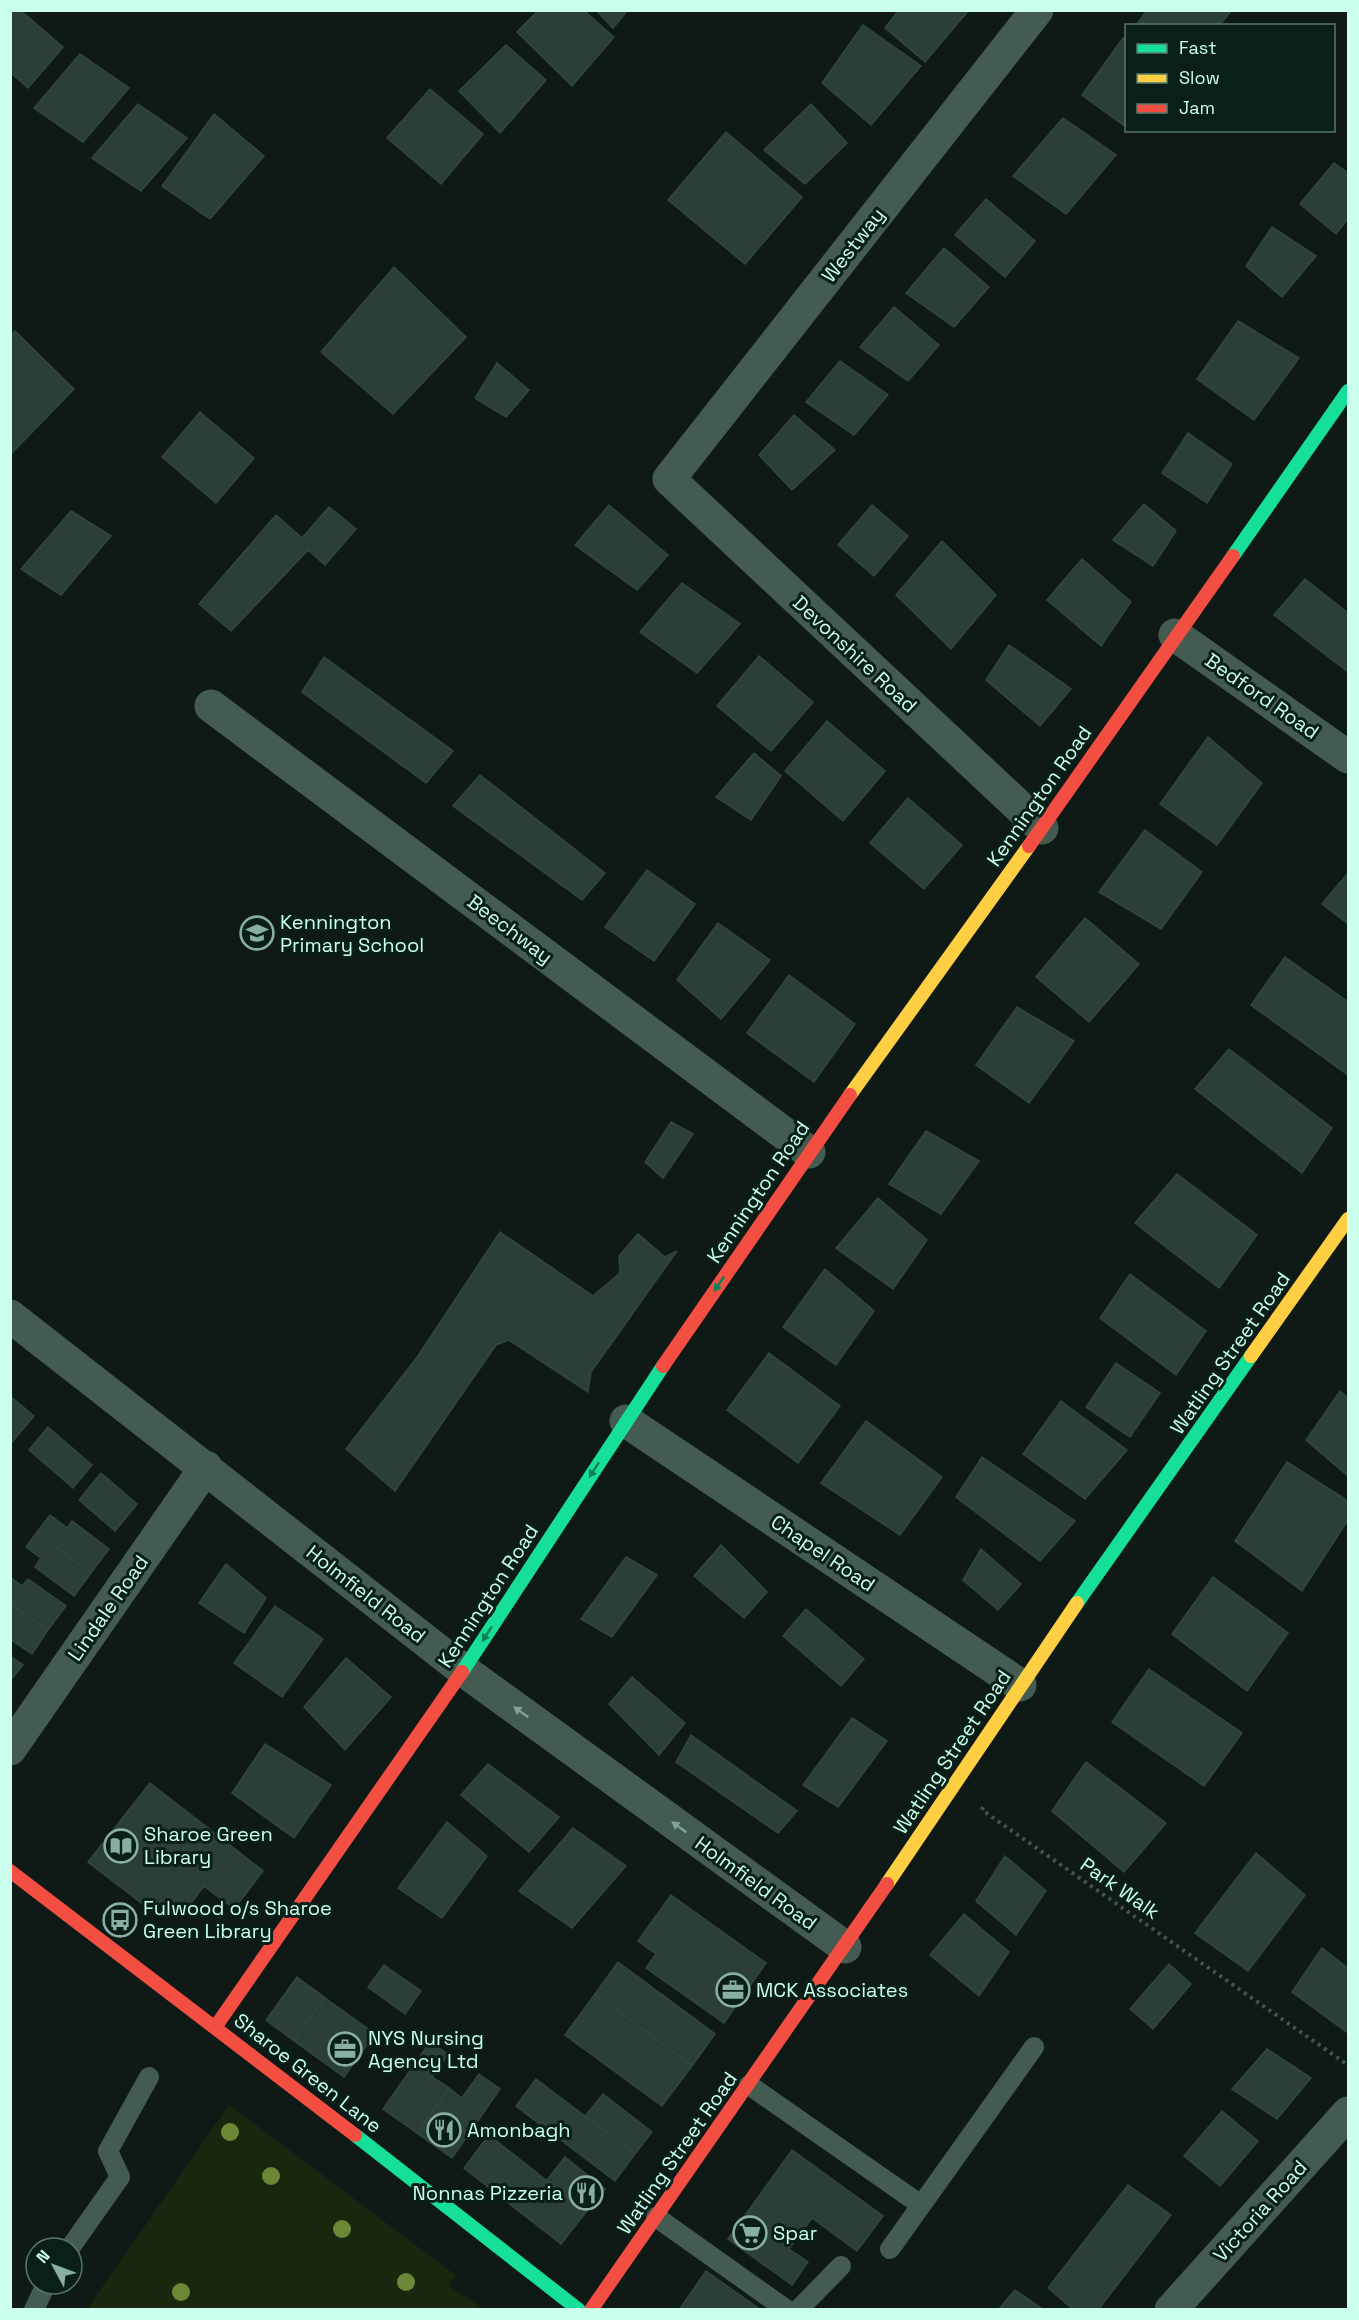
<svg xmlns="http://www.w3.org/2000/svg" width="1359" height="2320" font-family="'Space Grotesk',sans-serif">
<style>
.green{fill:#19270f}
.building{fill:#2c3e38;stroke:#31463f;stroke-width:1.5}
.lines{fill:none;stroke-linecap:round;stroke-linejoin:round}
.path{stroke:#425645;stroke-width:4;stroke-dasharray:3 4.5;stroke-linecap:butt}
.lane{stroke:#445b52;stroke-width:20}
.street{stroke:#445b52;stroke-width:33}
.fast{stroke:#16e098;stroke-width:14}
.slow{stroke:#ffcf43;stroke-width:14}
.jam{stroke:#f24e42;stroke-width:14}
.tree{fill:#6c8837}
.oneway{fill:#108058}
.oneway2{fill:#80a597}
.labels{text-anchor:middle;stroke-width:6;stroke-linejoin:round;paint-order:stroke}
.street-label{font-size:20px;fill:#c9ffec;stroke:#0b1f19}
.poi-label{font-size:20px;fill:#c9ffec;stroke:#0b1f19;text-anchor:start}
</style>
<rect width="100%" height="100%" fill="#0f1a17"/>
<path class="green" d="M229,2105L455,2275L449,2286L484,2309H87Z"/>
<path class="building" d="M10,10H20L63,47L28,88L10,72Z
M539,10H583L614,37L572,86L517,32Z
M596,10H628L613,28Z
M899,10H969L925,62L885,28Z
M1147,10H1232L1219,26H1136Z
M863,25L921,66L871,125L822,83Z
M1123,38L1126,40V127L1082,95Z
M506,45L546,80L500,133L459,91Z
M80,54L129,88L83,142L34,108Z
M430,89L483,134L441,184L387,138Z
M138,104L187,138L141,191L92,158Z
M811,104L847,143L805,184L764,150Z
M214,114L264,156L210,219L162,186Z
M1063,118L1116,155L1066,214L1013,176Z
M726,132L802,197L745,264L668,200Z
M1334,163L1348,173V219L1336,234L1300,204Z
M986,199L1035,241L1005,277L955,235Z
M1272,227L1316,256L1282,297L1246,266Z
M944,248L989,287L954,327L906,293Z
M394,267L466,337L393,414L321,352Z
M894,307L939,345L908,381L860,347Z
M1238,321L1299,358L1254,420L1197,379Z
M15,331L74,389L10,455V335Z
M840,361L888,395L854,435L806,402Z
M497,363L529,390L506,417L475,398Z
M200,412L254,458L216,503L162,457Z
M794,415L835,450L792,490L759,455Z
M1188,433L1232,464L1207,503L1162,473Z
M1144,504L1176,531L1153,566L1113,540Z
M609,505L668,555L637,590L575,545Z
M872,505L908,536L874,576L838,545Z
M329,507L356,529L325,565L308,550L231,631L199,604L276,515L302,538Z
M71,511L111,536L61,595L21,569Z
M942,541L996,595L951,649L896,595Z
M1082,559L1131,602L1101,646L1047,600Z
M1305,579L1348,613V672L1274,615Z
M682,583L740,624L697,673L640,632Z
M1009,645L1071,689L1040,726L986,680Z
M759,656L813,702L771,751L717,706Z
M324,657L453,751L426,783L302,692Z
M827,721L885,771L843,821L785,771Z
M1208,737L1262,783L1217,845L1160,804Z
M754,753L781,776L751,820L716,797Z
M480,775L605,873L582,900L453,806Z
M908,798L962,845L924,889L870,843Z
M1145,830L1202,872L1161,929L1099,892Z
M647,870L695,904L654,961L605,927Z
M1348,873V924L1322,904Z
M1085,918L1139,964L1089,1022L1036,977Z
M718,923L770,960L721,1019L677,980Z
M1285,957L1348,1002V1075L1251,1005Z
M789,975L855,1024L814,1082L747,1033Z
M1017,1007L1074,1041L1029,1103L976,1065Z
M1229,1049L1332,1128L1302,1173L1195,1089Z
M671,1122L693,1134L663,1178L645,1162Z
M926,1131L979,1161L941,1214L889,1184Z
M1177,1174L1257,1235L1219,1288L1135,1223Z
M878,1198L927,1240L893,1289L836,1248Z
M500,1232L593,1296L620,1273L619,1256L638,1234L665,1257L677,1251L591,1372L588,1392L509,1340L496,1345L395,1491L346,1449L418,1356Z
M825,1269L874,1311L836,1365L783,1327Z
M1130,1274L1206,1331L1176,1375L1100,1318Z
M769,1353L840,1406L798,1463L727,1410Z
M1116,1363L1160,1393L1130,1437L1086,1407Z
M1340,1391L1348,1398V1476L1306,1440Z
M10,1396L34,1416L11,1443L10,1442Z
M1061,1401L1127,1450L1085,1499L1023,1454Z
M866,1421L942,1477L900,1535L821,1483Z
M48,1427L92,1465L73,1488L29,1450Z
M982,1457L1075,1521L1040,1561L956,1497Z
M1287,1462L1348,1501V1520L1302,1591L1235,1541Z
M101,1473L137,1504L115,1531L79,1500Z
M50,1515L67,1528L72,1521L109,1549L91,1573L37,1532Z
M37,1532L91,1573L74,1596L35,1567L41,1558L26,1547Z
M721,1545L767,1592L744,1618L694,1576Z
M981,1549L1021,1584L998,1610L963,1580Z
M626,1557L657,1575L612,1637L581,1619Z
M226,1564L266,1598L244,1633L199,1603Z
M10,1577L22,1586L28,1579L66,1606L48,1630L10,1604Z
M1213,1577L1288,1633L1247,1691L1172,1634Z
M10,1604L48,1630L32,1654L10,1639Z
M275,1606L323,1639L282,1697L234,1663Z
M806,1609L864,1659L841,1686L783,1636Z
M10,1656L23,1665L10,1681Z
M346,1658L391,1697L345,1750L304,1707Z
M1149,1669L1242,1733L1204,1786L1112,1722Z
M632,1677L685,1723L659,1755L609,1704Z
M852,1718L887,1741L838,1807L803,1785Z
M691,1735L797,1811L778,1833L676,1762Z
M265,1744L331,1785L294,1838L232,1793Z
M1086,1762L1166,1823L1124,1872L1052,1811Z
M488,1764L559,1817L529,1852L461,1795Z
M150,1783L263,1871L234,1909L204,1886L181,1916L166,1904L157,1915L88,1862Z
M447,1822L487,1856L442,1918L398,1888Z
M573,1828L626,1866L572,1928L519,1891Z
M1256,1853L1305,1895L1248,1971L1195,1933Z
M1005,1856L1046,1891L1016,1935L976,1901Z
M671,1895L766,1963L724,2023L646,1968L656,1954L638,1941Z
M964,1914L1009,1952L979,1996L930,1955Z
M1322,1948L1348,1968V2033L1292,1992Z
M618,1962L715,2034L692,2066L595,1994Z
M1169,1964L1191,1984L1153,2029L1130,2009Z
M384,1965L421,1991L405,2014L368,1987Z
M297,1977L325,1998L293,2040L266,2020Z
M595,1994L692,2066L662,2106L565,2035Z
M325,1998L375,2034L344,2077L293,2040Z
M430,2042L448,2054L432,2077L449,2088L417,2133L383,2109Z
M1267,2049L1311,2078L1277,2119L1232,2089Z
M479,2074L500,2089L452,2158L417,2133L449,2088L462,2098Z
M536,2079L635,2154L615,2181L516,2106Z
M603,2094L652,2132L635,2154L585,2116Z
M1222,2111L1258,2141L1220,2186L1184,2156Z
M489,2135L586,2212L561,2244L464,2168Z
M792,2150L883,2216L857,2251L812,2218L789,2249L808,2262L792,2285L728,2239Z
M565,2157L605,2189L586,2212L546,2181Z
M1128,2185L1171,2215L1098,2310H1074L1048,2288Z
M706,2271L761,2310H679Z
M1015,2290L1044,2310H998Z"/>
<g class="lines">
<path class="path" d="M983,1807L982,1810L1348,2065"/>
<path class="lane" d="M749,2085L921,2205
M656,2217L787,2310
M70,2248L120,2177L108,2151L149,2077
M890,2249L1034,2047
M34,2310L46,2284
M798,2310L841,2266"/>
<path class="street" d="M1037,10L669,479L1042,828
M1175,635L1348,757
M211,706L809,1152
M10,1316L463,1670L845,1947
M626,1421L1020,1685
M10,1749L206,1467
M1171,2310L1348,2113"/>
<path class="fast" d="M1233,556L1348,391
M1077,1603L1251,1356
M462,1672L663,1366
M355,2135L579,2310"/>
<path class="slow" d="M850,1095L1029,846
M1251,1356L1348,1219
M887,1884L1077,1603"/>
<path class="jam" d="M1029,846L1233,556
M663,1366L850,1095
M10,1871L355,2135
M216,2026L462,1672
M591,2310L887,1884"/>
</g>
<g class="tree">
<circle cx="230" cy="2132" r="9"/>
<circle cx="271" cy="2176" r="9"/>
<circle cx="342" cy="2229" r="9"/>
<circle cx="406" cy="2282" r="9"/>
<circle cx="181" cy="2292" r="9"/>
</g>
<defs><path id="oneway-solid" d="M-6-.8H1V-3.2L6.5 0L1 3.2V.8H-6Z" transform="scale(1.5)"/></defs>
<g class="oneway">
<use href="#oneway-solid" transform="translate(719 1284) rotate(124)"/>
<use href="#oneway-solid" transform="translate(594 1470) rotate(123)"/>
<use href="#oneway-solid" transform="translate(487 1634) rotate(123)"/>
</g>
<g class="oneway2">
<use href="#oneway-solid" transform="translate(521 1712) rotate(-144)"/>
<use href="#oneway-solid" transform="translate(679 1827) rotate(-144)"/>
</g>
<defs>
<symbol id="school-ring" viewBox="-11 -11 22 22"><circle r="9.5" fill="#0b1f19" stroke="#88afa1" stroke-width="1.5"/><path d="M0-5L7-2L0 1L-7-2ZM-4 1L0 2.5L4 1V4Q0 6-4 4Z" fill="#88afa1"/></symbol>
<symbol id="library-ring" viewBox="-11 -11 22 22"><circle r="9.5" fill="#0b1f19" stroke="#88afa1" stroke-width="1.5"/><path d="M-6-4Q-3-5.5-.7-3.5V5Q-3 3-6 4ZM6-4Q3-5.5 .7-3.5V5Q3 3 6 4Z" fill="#88afa1"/></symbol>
<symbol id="bus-ring" viewBox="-11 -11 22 22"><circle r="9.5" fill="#0b1f19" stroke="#88afa1" stroke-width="1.5"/><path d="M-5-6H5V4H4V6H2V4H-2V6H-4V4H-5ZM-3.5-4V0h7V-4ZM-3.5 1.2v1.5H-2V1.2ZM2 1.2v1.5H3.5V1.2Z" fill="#88afa1"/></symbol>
<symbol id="office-ring" viewBox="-11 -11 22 22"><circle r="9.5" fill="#0b1f19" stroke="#88afa1" stroke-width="1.5"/><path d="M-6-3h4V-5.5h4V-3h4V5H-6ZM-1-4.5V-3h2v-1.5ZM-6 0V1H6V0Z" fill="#88afa1"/></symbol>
<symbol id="restaurant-ring" viewBox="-11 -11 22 22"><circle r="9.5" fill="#0b1f19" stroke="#88afa1" stroke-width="1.5"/><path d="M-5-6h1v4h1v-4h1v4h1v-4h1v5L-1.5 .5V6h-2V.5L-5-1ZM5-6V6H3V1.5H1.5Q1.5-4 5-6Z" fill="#88afa1"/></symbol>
<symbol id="supermarket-ring" viewBox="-11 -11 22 22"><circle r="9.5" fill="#0b1f19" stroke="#88afa1" stroke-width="1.5"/><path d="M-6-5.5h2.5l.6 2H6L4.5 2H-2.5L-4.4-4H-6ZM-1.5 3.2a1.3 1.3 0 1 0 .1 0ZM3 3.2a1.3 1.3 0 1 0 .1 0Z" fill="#88afa1"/></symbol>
</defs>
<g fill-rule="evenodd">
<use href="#school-ring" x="238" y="914" width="38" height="38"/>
<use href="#library-ring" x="102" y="1827" width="38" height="38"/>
<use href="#bus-ring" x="101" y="1901" width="38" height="38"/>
<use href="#office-ring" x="714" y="1971" width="38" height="38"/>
<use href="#office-ring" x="326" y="2030" width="38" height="38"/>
<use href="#restaurant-ring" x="425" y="2111" width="38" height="38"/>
<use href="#restaurant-ring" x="567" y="2174" width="38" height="38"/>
<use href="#supermarket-ring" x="731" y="2214" width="38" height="38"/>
</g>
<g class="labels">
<g class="street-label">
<text transform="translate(853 245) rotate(-52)" y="7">Westway</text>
<text transform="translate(855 654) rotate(43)" y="7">Devonshire Road</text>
<text transform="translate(1262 696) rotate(35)" y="7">Bedford Road</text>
<text transform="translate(1039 796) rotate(-55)" y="7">Kennington Road</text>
<text transform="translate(510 929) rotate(37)" y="7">Beechway</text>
<text transform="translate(758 1192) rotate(-56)" y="7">Kennington Road</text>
<text transform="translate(1230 1353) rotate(-55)" y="7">Watling Street Road</text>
<text transform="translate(823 1553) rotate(34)" y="7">Chapel Road</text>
<text transform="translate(366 1594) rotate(38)" y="7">Holmfield Road</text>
<text transform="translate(488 1596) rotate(-57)" y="7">Kennington Road</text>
<text transform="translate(108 1608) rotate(-55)" y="7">Lindale Road</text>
<text transform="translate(952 1752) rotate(-56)" y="7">Watling Street Road</text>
<text transform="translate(756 1883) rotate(36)" y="7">Holmfield Road</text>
<text transform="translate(1120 1888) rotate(35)" y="7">Park Walk</text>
<text transform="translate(308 2073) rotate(38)" y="7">Sharoe Green Lane</text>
<text transform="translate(677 2153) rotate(-55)" y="7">Watling Street Road</text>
<text transform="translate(1260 2211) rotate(-48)" y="7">Victoria Road</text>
</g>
<g class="poi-label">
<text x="280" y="929">Kennington<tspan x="280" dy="23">Primary School</tspan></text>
<text x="144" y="1841">Sharoe Green<tspan x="144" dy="23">Library</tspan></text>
<text x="143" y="1915">Fulwood o/s Sharoe<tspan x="143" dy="23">Green Library</tspan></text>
<text x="756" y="1997">MCK Associates</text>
<text x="368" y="2045">NYS Nursing<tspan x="368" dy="23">Agency Ltd</tspan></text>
<text x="467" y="2137">Amonbagh</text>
<text x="563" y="2200" text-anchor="end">Nonnas Pizzeria</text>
<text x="773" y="2240">Spar</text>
</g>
</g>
<rect width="1359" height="2320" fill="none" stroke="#c9ffec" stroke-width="24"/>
<rect x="1125" y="24" width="210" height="108" fill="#0b1f19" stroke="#57796d" stroke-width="1.5"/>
<rect x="1137" y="44" width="30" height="9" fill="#16e098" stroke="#57796d" stroke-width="1.5"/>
<text x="1179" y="54" font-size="18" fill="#c9ffec">Fast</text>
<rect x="1137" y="74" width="30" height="9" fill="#ffcf43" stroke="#57796d" stroke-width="1.5"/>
<text x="1179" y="84" font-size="18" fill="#c9ffec">Slow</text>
<rect x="1137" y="104" width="30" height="9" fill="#f24e42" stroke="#57796d" stroke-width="1.5"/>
<text x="1179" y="114" font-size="18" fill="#c9ffec">Jam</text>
<g transform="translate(54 2266) rotate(311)"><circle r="28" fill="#0b1f19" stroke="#57796d" stroke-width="1.5"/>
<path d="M0-4.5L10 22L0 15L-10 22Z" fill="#88afa1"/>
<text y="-9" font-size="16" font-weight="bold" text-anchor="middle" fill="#c9ffec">N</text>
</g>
</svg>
